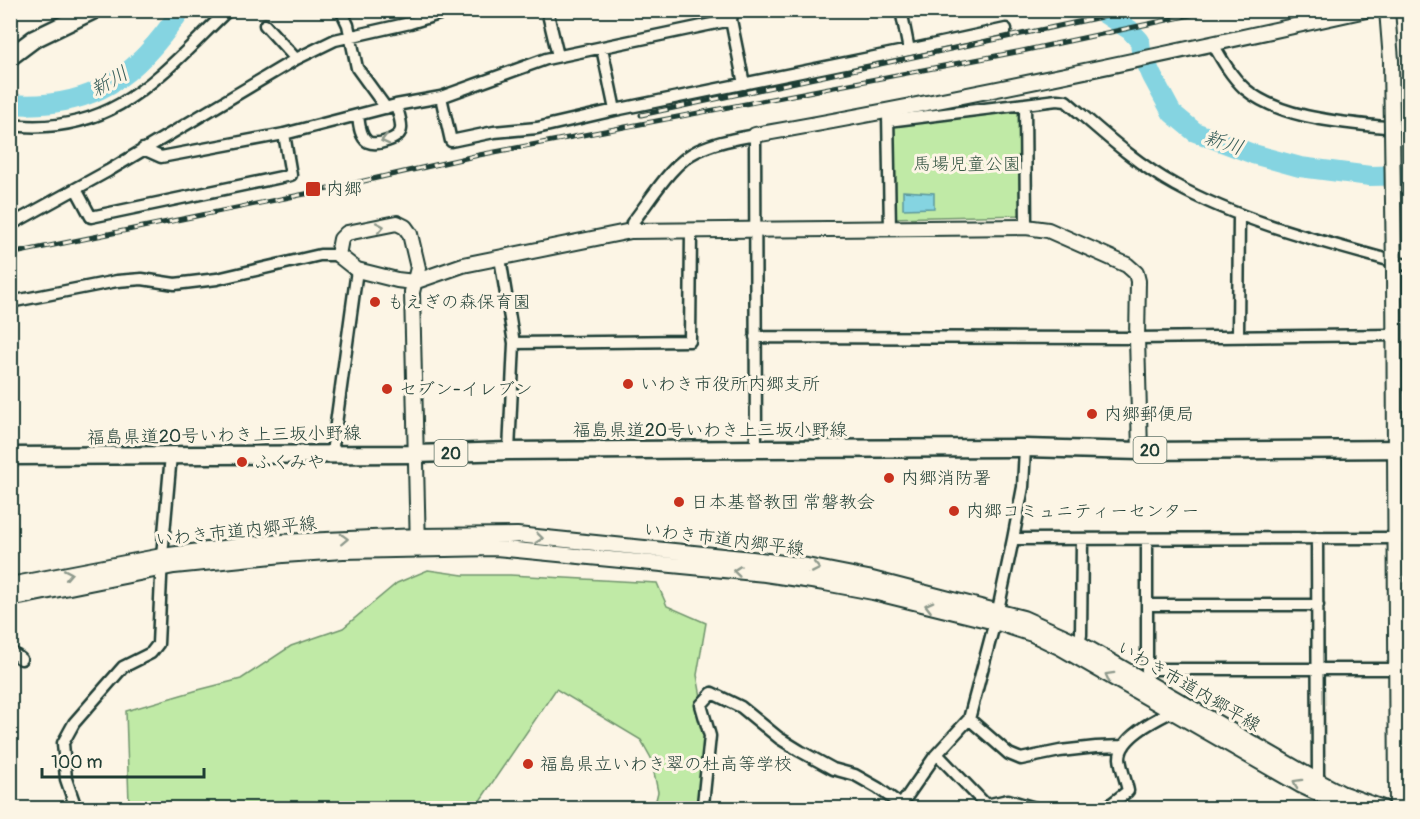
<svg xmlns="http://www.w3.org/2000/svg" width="1420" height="819" font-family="Pangolin,'Klee One',sans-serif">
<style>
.green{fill:#c0eaa6;stroke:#70946d;stroke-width:1.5}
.water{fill:#85d4e1;stroke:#5c989c;stroke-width:1.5}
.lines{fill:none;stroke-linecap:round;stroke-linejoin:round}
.river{stroke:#85d4e1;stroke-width:20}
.street-casing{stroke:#1f3d34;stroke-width:15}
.secondary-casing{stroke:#1f3d34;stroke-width:18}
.primary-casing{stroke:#1f3d34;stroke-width:21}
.street{stroke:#fcf5e5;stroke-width:10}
.secondary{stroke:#fcf5e5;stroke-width:14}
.primary{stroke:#fcf5e5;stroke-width:16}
.rail-casing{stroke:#1f3d34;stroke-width:5}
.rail{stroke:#fcf5e5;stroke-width:3;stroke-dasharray:9;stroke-linecap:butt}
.secondary-bridge-casing{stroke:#1f3d34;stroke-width:18;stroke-linecap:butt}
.secondary-bridge{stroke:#fcf5e5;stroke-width:14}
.oneway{stroke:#8e998c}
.poi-dot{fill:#c8321e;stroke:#fcf5e5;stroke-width:2}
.labels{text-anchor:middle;stroke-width:6;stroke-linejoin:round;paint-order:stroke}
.shield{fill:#fcf5e5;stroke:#617469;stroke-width:1.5}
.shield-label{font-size:16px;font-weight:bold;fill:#1f3d34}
.park-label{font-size:18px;fill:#375745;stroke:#fcf5e5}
.poi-label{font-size:18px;fill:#1f3d34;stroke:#fcf5e5;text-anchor:start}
.street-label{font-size:18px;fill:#1f3d34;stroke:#fcf5e5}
.water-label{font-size:20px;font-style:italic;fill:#335b57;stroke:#fcf5e5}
</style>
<rect width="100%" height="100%" fill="#fcf5e5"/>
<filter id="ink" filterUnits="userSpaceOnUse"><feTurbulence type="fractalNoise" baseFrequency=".0167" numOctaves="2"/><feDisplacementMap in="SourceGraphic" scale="12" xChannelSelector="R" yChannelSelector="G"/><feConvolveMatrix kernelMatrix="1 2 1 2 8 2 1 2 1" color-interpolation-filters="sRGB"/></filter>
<g filter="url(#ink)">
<path class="green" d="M1025,104L1026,215L890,218L888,121Z
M428,570L463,575H510L657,583L667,606L706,623L697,675L707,730L702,795L696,808H654L658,792L651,758L641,740L556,689L475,808H131L129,803L126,711L198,690L241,679L291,646L343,628L397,583Z"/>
<path class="water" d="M903,191L934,193V208L903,209Z"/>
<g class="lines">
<path class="river" d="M1099,10L1130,30L1140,41L1141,51L1152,76L1172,113L1195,132L1253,154L1300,167L1370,176L1410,175
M10,104C93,110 137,76 181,10"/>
<defs>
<path id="street" d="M341,10L348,25L357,68L386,108
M547,10L558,56
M733,10L731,20L744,84
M869,10H887
M265,25L296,59
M1213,44C1222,60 1231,76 1245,89C1286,123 1359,123 1410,130
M602,48L615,110
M909,50L1006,29
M1409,74H1410
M441,97L451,141L494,132L537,128L615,110L909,50L901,10
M1025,104L1057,100L1066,101C1101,131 1135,163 1175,185C1246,224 1332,244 1410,266
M888,114L890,229
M358,116C359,124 360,137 368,142C377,146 400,139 401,129C402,122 398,112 396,105
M888,121L1025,104L1026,227
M10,125C114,137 160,75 228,10
M143,149L161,157L284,134L396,105L441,97L546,59L731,20
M76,189L91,217L291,175L284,134
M10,225L108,171L296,59L335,40L410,23L452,10
M631,231L632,223C650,201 671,163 697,151C715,142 735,139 755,135L756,449
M500,258L514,343L509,451
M10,302L117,281L142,279L175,284L217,279L320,255H338
M1238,335L1239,215
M755,337L1137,338L1395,335
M514,343L690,341L691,230
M332,453L357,270
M1317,538L1318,781
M1013,539L1410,538
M1147,539V674
M1147,605H1318
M1079,643L1081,635L1082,540
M10,651L21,659
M1147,669H1410
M969,719L1009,754L1021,759L1060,751L1096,747L1124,746
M937,754L986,805L1008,800L1035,808
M76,808L66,779L63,743L74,723L123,667L151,653L158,644L162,556L171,455
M701,808L703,804L710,736L701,705L712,693L741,707L779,738L800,751L833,769L855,775L878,788L901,805
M899,808L935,756L969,719L998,610L1013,539L1023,487L1025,448
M1106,808L1128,791C1126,780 1121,769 1120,758C1120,737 1155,720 1171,712"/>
<path id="secondary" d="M755,135C960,99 1163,55 1366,10
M1394,271L1397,808
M418,549L412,292L418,268L410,234L405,227L397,223L347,233L341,239L338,255L357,270L397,280L414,282L463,265L631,231L1026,227L1048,230L1127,265L1136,273L1138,281L1137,338L1140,451
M10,585L162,556L238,546L280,542L418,536L517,535L752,559L807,566L868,578L1023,618L1079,643L1318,781L1341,793L1383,808
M10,599L174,566L283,555L343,551L496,548L765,574L825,583L873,592L995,622L1032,634L1061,648L1300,785L1349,808"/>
<path id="primary" d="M10,57L34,39L94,10
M10,456L416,454L509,451L756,449L1025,448L1140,451L1410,449"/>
</defs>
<use href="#street" class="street-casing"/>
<use href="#secondary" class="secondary-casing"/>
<use href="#primary" class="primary-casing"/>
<use href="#street" class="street"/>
<use href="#secondary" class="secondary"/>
<use href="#primary" class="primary"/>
<defs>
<path id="rail" d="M641,115L1134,10
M10,254L315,192L479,155L1022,51L1214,10"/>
</defs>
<use href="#rail" class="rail-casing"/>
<use href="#rail" class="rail"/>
<defs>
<path id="secondary-bridge" d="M1387,10L1391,60L1394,271"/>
</defs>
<use href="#secondary-bridge" class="secondary-bridge-casing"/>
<use href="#secondary-bridge" class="secondary-bridge"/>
</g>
<defs><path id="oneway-chevron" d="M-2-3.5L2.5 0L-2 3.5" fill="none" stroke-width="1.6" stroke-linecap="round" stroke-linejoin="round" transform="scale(1.5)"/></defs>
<g class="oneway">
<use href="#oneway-chevron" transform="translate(385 140) rotate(166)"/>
<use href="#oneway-chevron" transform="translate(380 227) rotate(-11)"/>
<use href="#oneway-chevron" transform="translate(539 538) rotate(6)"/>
<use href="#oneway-chevron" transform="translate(344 539) rotate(-2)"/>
<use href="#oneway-chevron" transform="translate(816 568) rotate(11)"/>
<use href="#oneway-chevron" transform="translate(737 571) rotate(-174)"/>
<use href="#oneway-chevron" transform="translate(68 574) rotate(-11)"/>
<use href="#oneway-chevron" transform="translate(929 606) rotate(-166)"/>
<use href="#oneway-chevron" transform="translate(1109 676) rotate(-151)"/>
<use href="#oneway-chevron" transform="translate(1297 783) rotate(-151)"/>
</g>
</g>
<g class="poi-dot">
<rect x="305" y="181" width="16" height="16" rx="3"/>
<circle cx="375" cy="302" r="6"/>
<circle cx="628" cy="384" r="6"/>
<circle cx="387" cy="389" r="6"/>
<circle cx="1092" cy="414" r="6"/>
<circle cx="242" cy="462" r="6"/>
<circle cx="889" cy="478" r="6"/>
<circle cx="679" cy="502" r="6"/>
<circle cx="954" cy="511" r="6"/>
<circle cx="528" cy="764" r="6"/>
</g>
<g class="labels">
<g class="shield">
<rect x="1133.5" y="437" width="33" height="26" rx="4.5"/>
<rect x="434.5" y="440" width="33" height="26" rx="4.5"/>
</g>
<g class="shield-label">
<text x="1150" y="456">20</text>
<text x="451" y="459">20</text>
</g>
<g class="park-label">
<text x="967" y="170">馬場児童公園</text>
</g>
<g class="poi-label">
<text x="326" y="195">内郷</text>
<text x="387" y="308">もえぎの森保育園</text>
<text x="640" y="390">いわき市役所内郷支所</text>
<text x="399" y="395">セブン-イレブン</text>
<text x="1104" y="420">内郷郵便局</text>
<text x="254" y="468">ふくみや</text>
<text x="901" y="484">内郷消防署</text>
<text x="691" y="508">日本基督教団 常磐教会</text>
<text x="966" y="517">内郷コミュニティーセンター</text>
<text x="540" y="770">福島県立いわき翠の杜高等学校</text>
</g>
<g class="street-label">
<text x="710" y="436">福島県道20号いわき上三坂小野線</text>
<text transform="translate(224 435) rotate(-1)" y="6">福島県道20号いわき上三坂小野線</text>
<text transform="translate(236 531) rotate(-6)" y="6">いわき市道内郷平線</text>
<text transform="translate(724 539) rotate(7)" y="6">いわき市道内郷平線</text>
<text transform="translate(1189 686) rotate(30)" y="6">いわき市道内郷平線</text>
</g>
<g class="water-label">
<text transform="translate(109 81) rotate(-30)" y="7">新川</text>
<text transform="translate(1224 142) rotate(18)" y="7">新川</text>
</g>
</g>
<rect width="1420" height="819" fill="none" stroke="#fcf5e5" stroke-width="36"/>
<rect x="18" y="18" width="1384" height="783" fill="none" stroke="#1f3d34" stroke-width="2" filter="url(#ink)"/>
<path d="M42 768v9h162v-9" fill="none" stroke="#1f3d34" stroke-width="3"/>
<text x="51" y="768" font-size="18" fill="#1f3d34" stroke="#fcf5e5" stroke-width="4.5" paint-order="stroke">100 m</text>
</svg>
